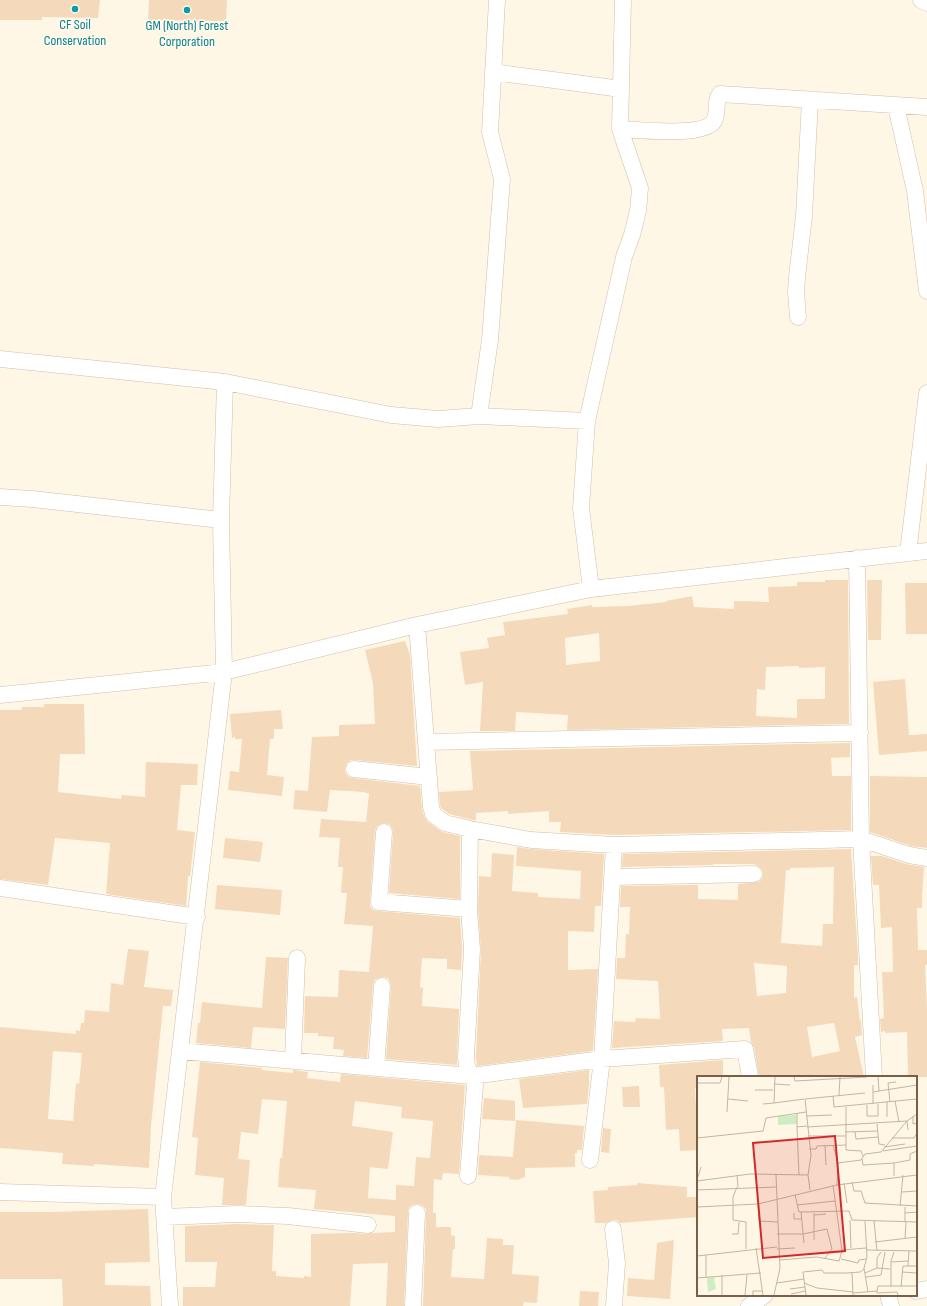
<svg xmlns="http://www.w3.org/2000/svg" width="927" height="1306" font-family="'Sofia Sans Condensed',sans-serif">
<style>
.building{fill:#f5d9bb;fill-rule:evenodd}
.lines{fill:none;stroke-linecap:round;stroke-linejoin:round}
.minor-casing{stroke:#d0bfaa;stroke-width:17}
.minor{stroke:#fff;stroke-width:16}
.culture-dot{fill:#0f9aa8;stroke:#fffaed;stroke-width:1.5}
.labels{text-anchor:middle;stroke-width:3;stroke-linejoin:round;paint-order:stroke}
.culture-label{font-size:14px;fill:#0d838f;stroke:#fffaed}
.inset-road{fill:none;stroke:#c5b5a1;stroke-width:1}
.view{fill:#d62828;fill-opacity:0.15;stroke:#d62828;stroke-width:2}
.inset-edge{fill:none;stroke:#795f48;stroke-width:2}
</style>
<rect width="100%" height="100%" fill="#fef7e5"/>
<path class="building" d="M0,0H100L98,18L42,17V20H0Z
M149,0H227L226,21L148,20Z
M825,580H848L849,724L567,730L568,715L516,712L515,731H480L483,682L465,685L460,652L489,648L487,638L505,635L503,622L568,614L567,609L592,605V607L628,606L666,602V601L692,596L694,607L734,609V601L769,602L768,587L797,586V582H825ZM599,633L600,661L566,665L565,638ZM799,666V668L825,667V699H797V718L756,716L757,689L765,690L766,667Z
M867,580H882L881,640H868Z
M905,583H927V634H906Z
M405,641L410,655L417,766L355,760H351L347,763L345,768V772L348,776L353,778L420,786L422,808L424,816L427,821L442,832L460,836V899L389,893L393,832L392,828L389,824L384,823L380,824L376,827L375,831L370,901V906L373,910L378,911L460,918L462,949L461,970L447,969V959L422,958L420,987L423,988L422,1006L459,1009L457,1056V1065L386,1059L391,987L390,982L388,978L383,977L378,978L374,980L373,985L367,1058L343,1056L344,1050L333,1049L334,1037L318,1036V1033H304L305,996L338,997L339,970L369,972L373,926L344,924L347,893H341L343,867H338L340,838L319,837L321,819L366,822L369,793H365V792L330,790L327,812L293,809L295,790L308,791L312,737L339,736V725L375,724L373,683L365,650Z
M905,679L909,735L927,734V751L879,755L873,682Z
M44,704H84L85,754H60L58,792L121,799L122,795L145,797L146,762L198,764L197,785H181L177,830L195,832L190,876H188L186,906L106,894L110,843L55,838L48,885L0,879V710H22V707H44Z
M281,710L283,729H274V739H270L267,775L284,777L282,796L228,790L230,771L239,772L242,739H235V737L232,738L230,714Z
M850,743V757L831,758L832,776H851V830L614,835L560,832L561,822H549V811L508,814V811L476,813V820H473L449,814L441,808L440,804L439,792L473,790L470,751Z
M870,776L927,777V848L911,846L870,832Z
M225,838L263,842L260,862L223,858Z
M517,847L530,849L604,854L601,906H595L594,932L568,931V970L598,969L593,1051L477,1066L476,1057L481,950L478,909L479,876L491,877L492,853L514,855L512,891L538,893V897L580,899L581,871L516,866Z
M851,849L858,957V965H854V998L857,997L860,1021H861L862,1035L855,1037L864,1077H759L754,1047L751,1042L749,1028L722,1029L723,1041L612,1048L614,1021L635,1022L636,1018L660,1019L658,981L616,979L617,958H625L626,934H629L630,907H620L621,886L698,885V899L738,900V884L759,882L762,879L763,874L762,869L758,866L754,864H713V865L622,867L623,854ZM834,867L833,924H823L822,946L781,943L786,870H790V868ZM754,963L787,966L786,993L757,996ZM834,1023L840,1051L812,1057L807,1027Z
M871,856H882L906,864L924,867L922,896V908H917L918,950H927V965H925L927,1008V1077H908L907,1032L885,1033V1031L881,1032L880,1019L884,1018L882,972H893L892,927L881,928L879,885H873Z
M217,885L282,890L280,915L215,909Z
M128,949L149,951L144,987L173,990L171,1006H163L151,1126L149,1168L94,1164V1166L62,1164L63,1153L0,1148V1027L76,1034V1030L80,1031L81,1023H84L85,1010L109,1012L111,983L123,985ZM53,1051L82,1053L79,1084L76,1083L73,1121L48,1119Z
M266,957L288,958L285,1029L253,1027L251,1048L196,1043L198,1023H200L202,1002L262,1008Z
M723,1060V1077H698V1088H695L698,1150L680,1151L679,1129L666,1130L664,1087H660L659,1065Z
M200,1062L262,1068V1070L293,1073V1070L308,1072L307,1078L340,1082L341,1074L465,1085L459,1174L443,1173L442,1180L434,1179L433,1213H436V1227H451V1235L455,1236V1249H453L451,1277L484,1279L487,1238L503,1239V1245H514L512,1274L539,1276L537,1303L524,1302L523,1306H423L426,1213V1209L422,1205L417,1204L412,1205L409,1208L408,1213L404,1306H386L388,1263L353,1264L350,1306H183V1287H215L217,1262H185V1226L237,1224L274,1225L272,1271H276V1276L304,1278V1276L311,1277V1234L354,1233L367,1234L373,1233L395,1232V1216L314,1209L316,1190L278,1187L280,1158H282L287,1101L262,1099L258,1134L241,1132L238,1159L250,1160L246,1205H222L224,1178L195,1175L198,1138L192,1137ZM355,1101L402,1107L401,1118L433,1121L430,1157V1158L416,1157L414,1186L396,1185V1200L368,1198L370,1167L388,1169L393,1132L352,1126Z
M589,1070V1084L587,1104L523,1108L519,1079Z
M639,1086L640,1107H623L622,1087Z
M484,1098L515,1101V1121L482,1119Z
M516,1120L584,1126L582,1150H577V1153H575V1167L525,1168V1177L517,1180L509,1179V1177L478,1175L479,1155L513,1157Z
M603,1128L611,1129L609,1153L601,1152Z
M637,1183L687,1187V1197H698V1217L620,1223L617,1220H612L606,1223H595L593,1191L608,1190V1187L637,1185Z
M148,1209L150,1262L105,1263V1285L150,1286L151,1306H63L62,1279H0V1212H51Z
M674,1240L670,1299L627,1296L628,1278L654,1280L657,1243Z
M580,1291L599,1292L598,1306H579Z"/>
<g class="lines">
<defs>
<path id="minor" d="M921,0L927,3
M493,72L621,89
M896,106L915,191L927,291
M620,129C638,130 705,137 714,121C719,112 714,102 720,94L927,107
M798,317L796,292L797,277L804,216L810,100
M0,359L225,382L391,415L438,419L479,416L587,421
M479,416L490,340L502,179L490,132L497,0
M0,497L32,499L221,520
M908,553L927,393
M857,558L861,839L874,1077
M591,589L581,508L587,421L624,257L632,235L638,211L640,188L620,129L623,0
M417,625L431,806L433,814L445,823L470,829L531,840L614,845L861,839L909,855L927,858
M0,695L224,672L417,625L591,589L927,551
M426,742L860,733
M354,769L429,777
M384,832L379,902L469,909
M613,877L754,874
M0,888L197,917
M180,1051L471,1076L602,1059L745,1049L750,1077
M293,1060L297,958
M376,1068L382,986
M590,1160L602,1059L614,845
M468,1176L475,1085L467,1066L466,1057L472,949L469,909L470,829
M0,1192L163,1197
M165,1217L237,1214L288,1216L368,1225
M613,1229L617,1263L614,1306
M916,1291L927,1289
M888,1295L891,1306
M170,1306L163,1197L224,672L221,520L225,382
M413,1306L417,1213
M749,1306L765,1295"/>
</defs>
<use href="#minor" class="minor-casing"/>
<use href="#minor" class="minor"/>
</g>
<g class="culture-dot">
<circle cx="75" cy="9" r="4"/>
<circle cx="187" cy="10" r="4"/>
</g>
<g class="labels">
<g class="culture-label">
<text x="75" y="29">CF Soil<tspan x="75" dy="16">Conservation</tspan></text>
<text x="187" y="30">GM (North) Forest<tspan x="187" dy="16">Corporation</tspan></text>
</g>
</g>
<g transform="translate(697 1076)">
<rect width="220" height="220" fill="#fef7e5"/>
<path d="M99,39L100,48L81,49V40ZM17,201L19,213L11,216L10,202Z" fill="#ceedc2"/>
<path class="inset-road" d="M97,1L98,5L170,1M181,1L182,15M0,7H23L25,1M77,8L93,9M176,9V28M58,14H76M176,16L220,9M142,19L143,1M136,20L137,31L220,23M31,23L51,25M198,25L202,46M193,26L191,7L199,6M77,27L107,23M66,28L77,27L78,1M170,29V40H181V28M149,31V74L164,75L166,80M30,36L32,1M109,40L135,39M216,40V48L220,47M190,41V26M180,48L182,68L188,69M100,51V38M110,51L210,45L211,54M148,56L181,55M158,56L159,63L181,61M111,60H149M0,62L66,55L69,42L109,36M195,62H217L220,57M128,69L129,89M136,69L141,87L140,109M187,71L208,68M112,73H119L120,70L149,69M186,75L220,70M165,83L166,89L197,87L213,84V78L220,75M141,87L164,84L168,78L184,76L210,45L220,38M40,99L41,111M102,99L100,51L110,50M197,100V87M0,104L4,91M0,105L53,98L111,99M155,106L157,115H164L168,127L220,130M147,107L150,127M40,111L36,121V144L49,146V173M0,114L80,111M113,114L111,99L114,79L108,23L168,17M205,116L220,115M98,119L102,136L152,135L155,144L220,146M61,128L62,145L81,146M100,129L138,125M203,130L206,99M0,131L61,128L140,109L220,99M104,136L107,167M97,137V143H105M117,137V164M208,137L220,136M117,139L129,138M153,144L154,172M168,145L170,181L167,192L171,216M177,145L180,175M208,145V131M35,158H41L42,146M80,158H106L130,153L135,173L128,182M208,163L209,146M178,166L220,161M59,172L66,219M80,173L98,172M145,174L169,172M170,174L220,175M9,179V201M0,180L80,171M144,183L161,187L162,184L169,183M82,184L120,181L142,185L145,175L136,109M194,186L211,185M211,190L212,175M180,192V182L184,176M205,196L220,197M155,197L156,219M168,197L180,192L193,193M169,201L184,199L188,176M0,202L64,197M80,207L107,203M107,207L120,212L156,216M194,211V185L197,176M204,211L206,190H220M93,213L108,211M180,215L181,210H220M180,215V217L200,216L201,219M156,217L180,215M94,218L108,215M25,219V199M48,219L50,199M56,219V215H65M77,219L83,192L79,99M109,219L106,196L125,194L127,197H150L163,196L167,193"/>
<path class="view" d="M138,60L148,175L66,182L56,67Z"/>
<rect width="220" height="220" class="inset-edge"/>
</g>
</svg>
